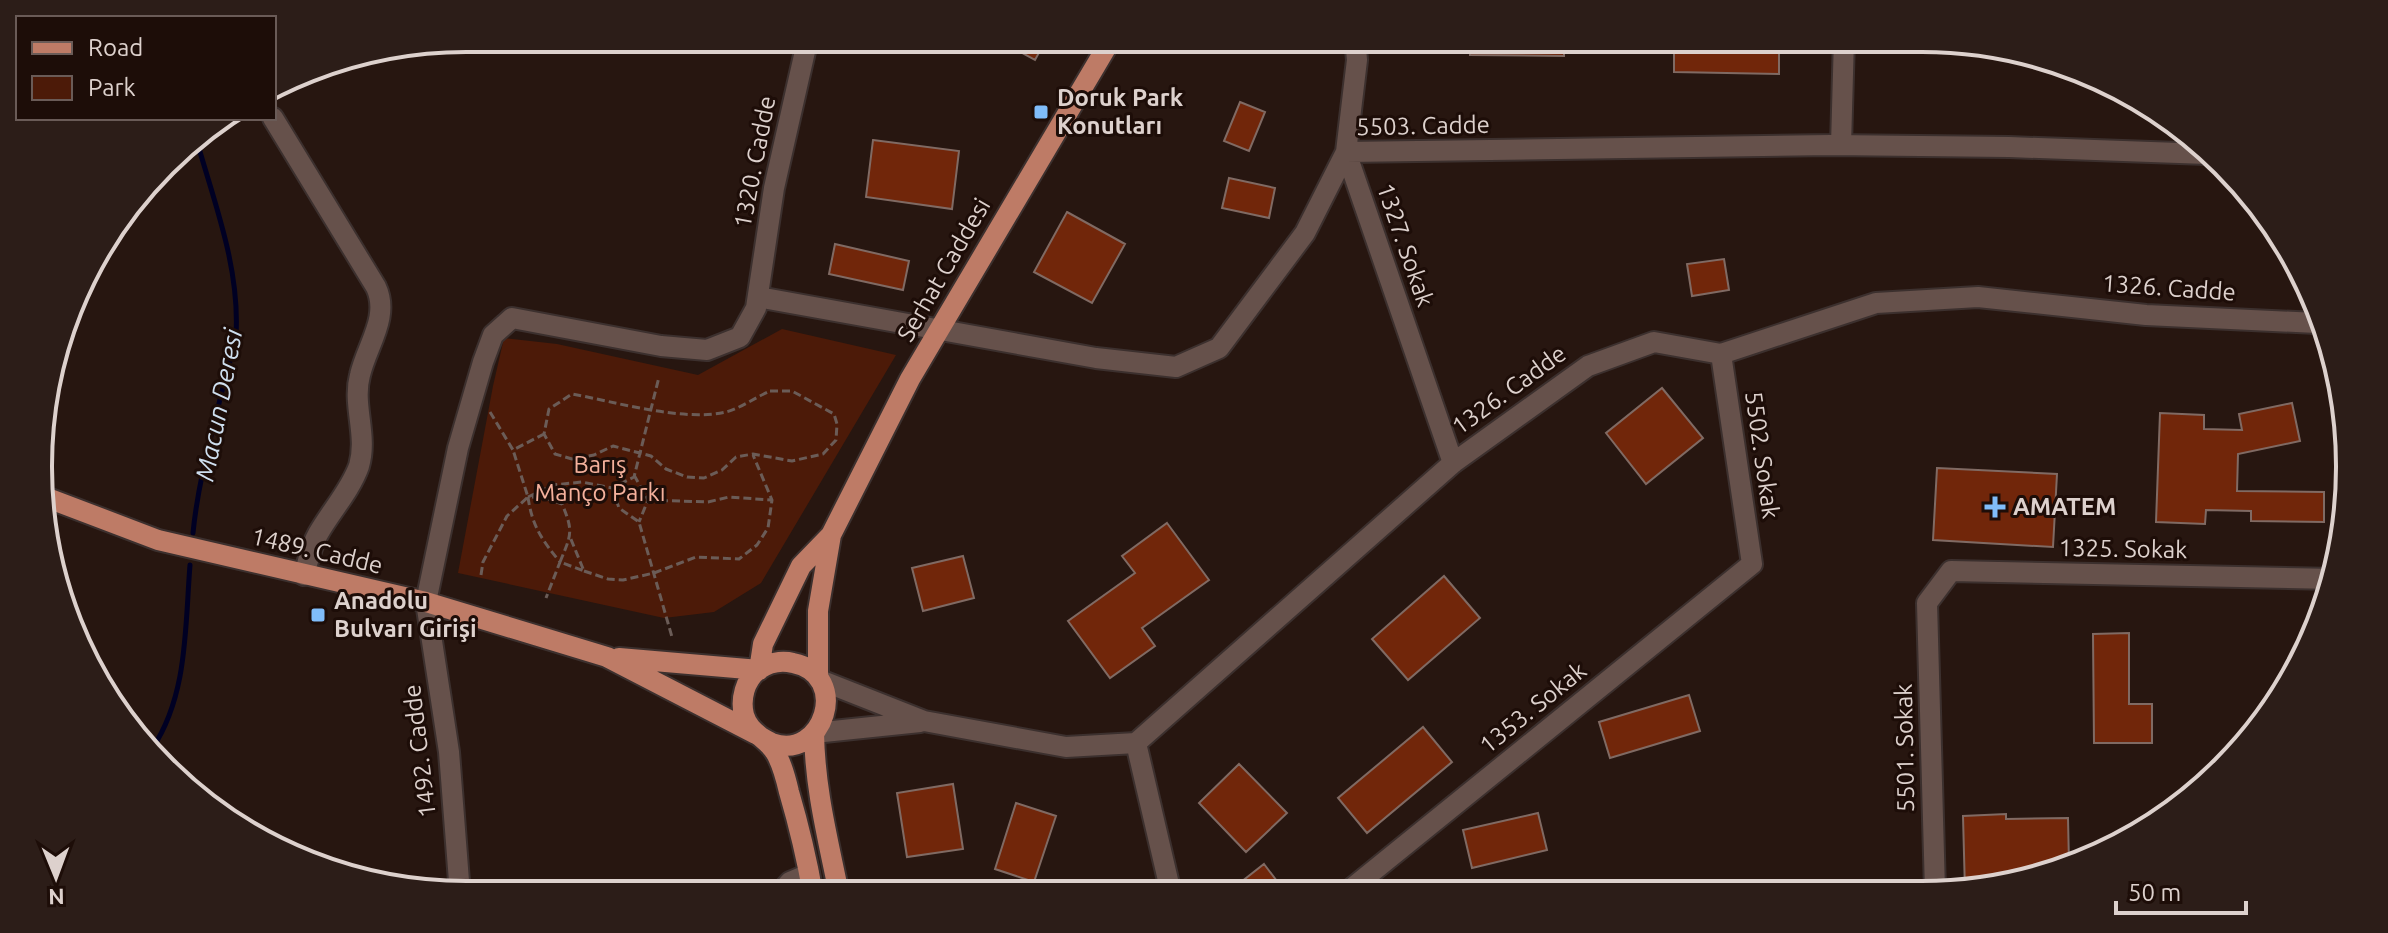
<svg xmlns="http://www.w3.org/2000/svg" width="2388" height="933" font-family="Ubuntu,sans-serif">
<style>
.green{fill:#4c1a08}
.lines{fill:none;stroke-linecap:round;stroke-linejoin:round}
.stream{stroke:#000023;stroke-width:5}
.building{fill:#71260a;stroke:#806a63;stroke-width:2}
.minor-casing{stroke:#3c302e;stroke-width:24}
.major-casing{stroke:#3c302e;stroke-width:24}
.path{stroke:#6b5c57;stroke-width:3;stroke-dasharray:8 4;stroke-linecap:butt}
.minor{stroke:#66514b;stroke-width:20}
.major{stroke:#be7b66;stroke-width:20}
.poi-dot{fill:#80bdfa;stroke:#1d0d08;stroke-width:3}
.labels{text-anchor:middle;stroke-width:6;stroke-linejoin:round;paint-order:stroke}
.poi-label{font-size:24px;font-weight:bold;fill:#ddd1cd;stroke:#1d0d08;text-anchor:start}
.street-label{font-size:24px;fill:#ddd1cd;stroke:#1d0d08}
.park-label{font-size:24px;fill:#f5b19c;stroke:#1d0d08}
.water-label{font-size:26px;font-style:italic;fill:#cedeee;stroke:#1d0d08}
.rim{fill:none;stroke:#ddd1cd;stroke-width:4}
</style>
<rect width="100%" height="100%" fill="#271610"/>
<path class="green" d="M782,329L896,355L761,583L714,612L664,618L458,573L493,386L504,338L557,344L698,375Z"/>
<g class="lines">
<path class="stream" d="M193,533C198,482 212,433 224,383C227,367 235,351 236,335C240,267 214,202 196,138
M152,749C188,695 185,627 190,565"/>
</g>
<path class="building" d="M995,38H1047L1035,60Z
M1470,38H1564V56L1470,55Z
M1674,38H1779V74L1674,72Z
M1240,102L1265,112L1249,151L1224,141Z
M873,140L959,151L952,209L866,197Z
M1229,178L1275,188L1269,218L1222,208Z
M1067,212L1125,244L1092,303L1034,272Z
M835,244L909,261L903,290L829,274Z
M1724,259L1729,290L1692,296L1687,264Z
M1662,388L1703,438L1646,484L1606,433Z
M2292,403L2300,441L2238,454L2237,491L2324,492V522L2251,521V511L2206,510L2205,524L2156,522L2160,413L2204,415V429L2242,430L2239,414Z
M1937,468L2057,474L2053,547L1933,540Z
M1167,523L1209,580L1142,628L1155,646L1110,678L1068,621L1135,573L1122,556Z
M963,556L974,598L923,611L912,568Z
M1444,576L1480,618L1408,680L1372,639Z
M2129,633V704H2152V743H2094L2093,634Z
M1689,695L1700,731L1610,758L1599,722Z
M1423,727L1452,762L1367,833L1338,798Z
M1239,764L1287,813L1246,852L1199,803Z
M953,784L963,849L907,857L897,793Z
M1016,803L1056,816L1034,882L995,869Z
M1538,813L1547,850L1472,868L1463,830Z
M2006,814V819L2068,818L2069,864L1978,891H1965L1963,816Z
M1264,864L1286,893H1227Z"/>
<g class="lines">
<defs>
<path id="minor" d="M1355,38L1357,60L1346,152L1453,463
M273,118L376,287C390,317 367,345 360,375C352,405 368,435 359,466C350,491 331,511 318,534C311,546 308,562 304,575
M1841,145L1844,38
M1346,152L1831,145L2009,147L2207,154
M758,297L1096,358L1176,367L1219,348L1305,233L1346,152
M820,680L924,721L1066,747L1136,743L1453,463L1588,366L1654,342L1721,354L1876,303L1978,297L2146,315L2317,323
M814,733L920,722
M1136,743L1171,893
M1935,891L1927,603L1951,571L2335,579
M1346,893L1752,564L1721,354
M460,894L449,752L426,602L458,448L483,362L493,335L512,318L661,346L707,350L740,337L756,308L774,188L808,38
M779,894L790,882L809,874"/>
<path id="major" d="M45,497L158,540L426,602L607,657L756,734C761,737 767,741 772,743C823,762 852,675 793,663C781,660 768,663 758,670C745,680 740,699 744,715C749,733 766,737 775,752C782,763 786,779 789,792C799,826 807,860 813,894
M619,658L759,670
M759,670L763,644L801,566L831,535
M818,678V611L831,535L910,379L1112,38
M814,733C815,790 828,839 839,894"/>
</defs>
<use href="#minor" class="minor-casing"/>
<use href="#major" class="major-casing"/>
<path class="path" d="M770,391H792L834,414L837,424L836,440L823,454L792,461L753,454L736,457L722,470L704,478L687,477L666,469L651,456L613,446L594,455L572,459L555,454L544,434L549,409L572,394C616,402 683,422 726,412C741,408 756,397 770,391Z
M490,412L513,450L544,434
M634,475L648,500L639,522
M612,488L619,508L639,522L672,637
M528,497L553,485L582,482L612,488L634,477L659,377
M528,497C532,526 542,540 560,562L546,598
M532,497L548,499L562,504C574,532 571,535 560,562L584,571L570,537
M648,500L708,502L729,497L771,500
M584,571L608,579L623,580L654,573L696,557L739,559L757,545L768,528L772,500L753,455
M481,575L483,562L507,516L528,497L513,450"/>
<use href="#minor" class="minor"/>
<use href="#major" class="major"/>
</g>
<g class="poi-dot">
<rect x="1033" y="104" width="16" height="16" rx="4"/>
<path d="M1991 495h8v8h8v8h-8v8h-8v-8h-8v-8h8z"/>
<rect x="310" y="607" width="16" height="16" rx="4"/>
</g>
<g class="labels">
<g class="poi-label">
<text x="1057" y="106">Doruk Park<tspan x="1057" dy="28">Konutları</tspan></text>
<text x="2013" y="515">AMATEM</text>
<text x="334" y="609">Anadolu<tspan x="334" dy="28">Bulvarı Girişi</tspan></text>
</g>
<g class="street-label">
<text transform="translate(1423 126) rotate(-1)" y="8">5503. Cadde</text>
<text transform="translate(755 162) rotate(-79)" y="8">1320. Cadde</text>
<text transform="translate(1405 245) rotate(71)" y="8">1327. Sokak</text>
<text transform="translate(944 270) rotate(-60)" y="8">Serhat Caddesi</text>
<text transform="translate(2169 288) rotate(4)" y="8">1326. Cadde</text>
<text transform="translate(1509 390) rotate(-36)" y="8">1326. Cadde</text>
<text transform="translate(1762 455) rotate(82)" y="8">5502. Sokak</text>
<text transform="translate(2123 549) rotate(1)" y="8">1325. Sokak</text>
<text transform="translate(317 551) rotate(13)" y="8">1489. Cadde</text>
<text transform="translate(1533 708) rotate(-39)" y="8">1353. Sokak</text>
<text transform="translate(1905 748) rotate(-91)" y="8">5501. Sokak</text>
<text transform="translate(420 751) rotate(-97)" y="8">1492. Cadde</text>
</g>
<g class="park-label">
<text x="600" y="473">Barış<tspan x="600" dy="28">Manço Parkı</tspan></text>
</g>
<g class="water-label">
<text transform="translate(219 405) rotate(-79)" y="9">Macun Deresi</text>
</g>
</g>
<path d="M0 0H2388V933H0ZM466 52H1922A414 414 0 0 1 2336 466V467A414 414 0 0 1 1922 881H466A414 414 0 0 1 52 467V466A414 414 0 0 1 466 52Z" fill="#2c1d18" fill-rule="evenodd"/>
<path class="rim" d="M466 52H1922A414 414 0 0 1 2336 466V467A414 414 0 0 1 1922 881H466A414 414 0 0 1 52 467V466A414 414 0 0 1 466 52Z"/>
<rect x="16" y="16" width="260" height="104" fill="#1d0d08" stroke="#6a5b57" stroke-width="2"/>
<rect x="32" y="42" width="40" height="12" fill="#be7b66" stroke="#6a5b57" stroke-width="2"/>
<text x="88" y="56" font-size="24" fill="#ddd1cd">Road</text>
<rect x="32" y="76" width="40" height="24" fill="#4c1a08" stroke="#6a5b57" stroke-width="2"/>
<text x="88" y="96" font-size="24" fill="#ddd1cd">Park</text>
<g transform="translate(56 877) rotate(179)" stroke="#1d0d08" stroke-width="6" paint-order="stroke">
<path d="M0-6L14 30L0 20L-14 30Z" fill="#ddd1cd"/>
<text y="-12" font-size="22" font-weight="bold" text-anchor="middle" fill="#ddd1cd">N</text>
</g>
<path d="M2116 901v12h130v-12" fill="none" stroke="#ddd1cd" stroke-width="4"/>
<text x="2128" y="901" font-size="24" fill="#ddd1cd" stroke="#1d0d08" stroke-width="6" paint-order="stroke">50 m</text>
</svg>
